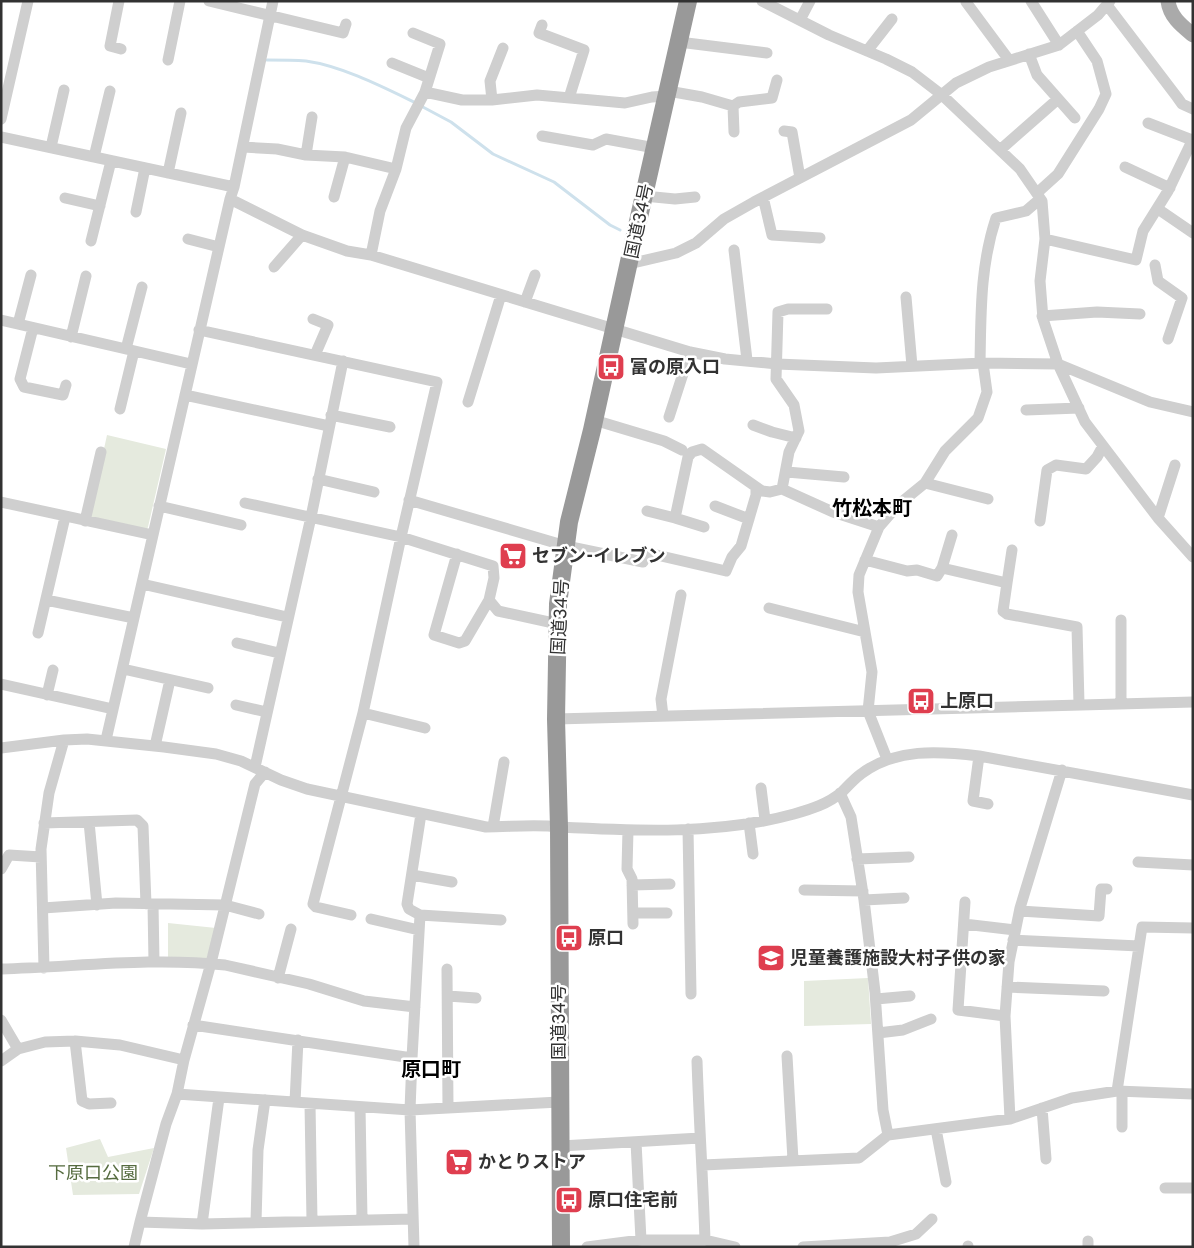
<svg xmlns="http://www.w3.org/2000/svg" width="1194" height="1248" font-family="Overpass,'Noto Sans JP',sans-serif">
<style>
.green{fill:#e5eade}
.lines{fill:none;stroke-linecap:round;stroke-linejoin:round}
.stream{stroke:#cee1ec;stroke-width:3}
.minor{stroke:#cfcfcf;stroke-width:11}
.major{stroke:#aaa;stroke-width:15}
.highway{stroke:#999;stroke-width:18}
.labels{text-anchor:middle;stroke-width:5;stroke-linejoin:round;paint-order:stroke}
.street-label{font-size:18px;fill:#323232;stroke:#fff}
.poi-label{font-size:18px;font-weight:bold;fill:#323232;stroke:#fff;text-anchor:start}
.park-label{font-size:18px;fill:#566c40;stroke:#fff}
.quarter-label{font-size:20px;font-weight:bold;fill:#000;stroke:#fff}
</style>
<rect width="100%" height="100%" fill="#fff"/>
<path class="green" d="M107,435L166,449L148,527L146,531L89,518Z
M168,923L216,928L206,961L168,960Z
M868,978L871,1024L804,1026V981Z
M100,1139L108,1157L154,1148L139,1194L73,1195L66,1148Z"/>
<g class="lines">
<path class="stream" d="M267,60C280,60 293,60 306,61C342,66 383,87 416,103
M421,106L451,122L493,154L554,182L610,225L620,230"/>
<path class="minor" d="M119,1L110,46L121,49
M209,1L343,33L346,24
M762,1L829,35L886,59L912,72L942,95L1020,169L1042,201L1045,239L1040,281L1043,319L1058,364L1085,422L1158,518L1193,557
M1031,1L1059,45
M966,2L1009,60
M1107,5L1177,97L1182,104L1193,109
M800,20L810,1
M542,25L539,33L584,50L569,98
M679,42L767,53
M867,51L892,19
M1029,54L1037,75L1075,118
M168,60L180,1
M392,63L429,78
M668,91L702,97L733,106L734,132
M425,92L462,100H492L537,95L625,103L652,97L667,96
M492,100L490,81L503,48
M733,106L739,102L772,98L777,80
M1,119L28,1
M1148,123L1192,140
M784,131L792,132L800,178
M542,136L593,145L606,139L655,148
M1,137L234,187
M51,147L64,90
M243,147L277,149L306,155L312,117
M1000,150L1058,99
M306,155L345,157
M94,157L110,91
M1125,167L1170,188
M168,173L181,113
M1037,193L1058,174L1099,109L1106,94L1097,61L1077,31
M644,196L675,199L695,197
M334,197L345,157L396,169
M763,197L772,235L820,238
M65,198L100,206
M230,199L302,235L347,251L371,255L690,352L725,359L777,364L876,368L983,363L1058,364L1150,402L1193,412
M1158,209L1193,233
M136,212L145,168
M188,239L219,247
M1045,239L1136,260L1143,231L1168,191L1193,139
M91,241L111,161
M734,250L747,360
M371,255L380,211L396,169L406,128L425,92L440,44L413,33
M629,264L676,253L696,243L724,219L754,202L911,120L956,83L989,67L1059,45L1098,15L1110,1
M1155,265L1158,281L1182,298L1168,339
M274,267L302,235
M906,297L912,366
M525,302L535,275
M1042,316L1097,312L1140,314
M313,319L328,325L315,355
M1,320L191,364
M18,324L31,275
M33,328L20,379L24,387L63,395L66,385
M199,330L437,382L401,537L363,713L313,904L316,907L351,915
M71,337L86,276
M126,349L142,287
M980,363C981,314 980,266 996,218L1026,211L1040,199
M185,395L329,426
M468,402L501,295
M120,409L134,351
M1026,410L1079,408
M331,415L390,427
M669,417L690,352
M594,420L664,441L682,450
M753,425L772,432L796,438
M787,472L844,477
M318,479L374,492
M925,483L988,499
M782,489L789,452L799,431L794,405L776,379L778,312L788,309H827
M409,500L566,546L643,562L648,553L726,571L732,557L741,546L756,495V487
M1,502L153,535
M245,503L401,537L493,566L494,578L489,600L498,611L558,624
M159,506L241,525
M715,506L749,519
M647,511L675,518L688,457L692,452L702,449L762,491L770,492L782,489L833,512L879,527
M675,518L704,527
M1158,518L1175,465
M85,521L101,452
M1040,521L1047,470L1056,465L1086,469L1097,457L1103,446
M457,554L434,635L459,643L465,641L489,600
M865,560L907,571L917,570L937,576L942,568L1007,583L1012,550
M942,568L952,535
M1007,583L1003,611L1007,614L1077,627L1079,704
M142,584L287,617
M46,600L134,618
M769,608L865,632
M38,633L65,517
M237,643L279,653
M123,669L208,688
M1,684L113,709
M47,695L53,670
M1121,704V620
M236,705L267,712
M363,713L425,728
M663,716L661,699L681,595
M556,719L1193,702
M106,740L230,199L234,187L273,1
M155,746L170,680
M1,748L64,740L87,739L164,747L216,754L241,761L281,780L307,789L486,827C510,827 535,824 559,827C637,831 717,835 794,814C811,809 828,804 842,792C848,786 854,779 861,774C895,748 939,751 979,756L1193,795
M979,756L973,801L988,804
M887,759L868,711L872,672L858,592L859,575L879,527L898,505L925,483L945,451L978,418L987,392L983,363
M255,767L311,517L343,361
M761,788L765,820
M840,793L851,817L864,900L875,992L883,1110L888,1135
M421,814L407,904L409,909L420,915L501,920
M89,822L97,905
M44,823L137,820L143,826L146,904
M749,823L753,854
M493,827L504,762
M688,829L691,994
M628,830L627,869L632,879L633,924
M857,859L909,857
M1138,862L1193,865
M1,869L9,855L41,857
M412,875L452,882
M632,885L670,884
M804,890L863,891
M864,900L904,898
M965,902L958,1010L1005,1016
M153,904L154,962
M43,908L116,903L225,905L259,914
M1020,911L1099,916L1101,889H1107
M633,913H667
M371,919L419,930
M964,924L1015,930
M1013,940L1139,946
M44,968L41,849L49,793L64,740
M1,969C76,967 151,957 225,965L309,984L364,1001L415,1007
M447,969L448,1108
M278,978L291,929
M1007,987L1104,991
M448,996L476,998
M876,999L910,996
M1,1020L18,1049
M193,1025L412,1058L410,1110L414,1247
M878,1033L903,1030L931,1019
M75,1041L82,1101L89,1104L111,1103
M787,1056L793,1160
M412,1058L420,915
M1,1061L18,1049L45,1042L75,1041L120,1045L184,1060
M697,1061C699,1121 703,1180 705,1240
M1117,1091L1142,927L1193,928
M177,1094L410,1110L559,1102
M295,1102L298,1040
M310,1104L312,1221
M360,1107L362,1219
M1042,1108L1046,1159
M1010,1119L1005,1016L1009,962L1020,908L1062,770
M1122,1127V1091
M936,1129L946,1182
M636,1142L641,1240
M561,1146L700,1138
M703,1165L859,1158L888,1135L1010,1119L1072,1098L1117,1091L1193,1094
M1165,1188H1193
M140,1222L202,1224L412,1219
M256,1222L258,1150L265,1100
M202,1224L219,1098
M134,1247L140,1222L166,1124L177,1094L184,1060L211,963L255,784L265,772
M587,1247L641,1240H705L735,1247
M803,1247L890,1242L916,1234L932,1219
M968,1247V1246
M1088,1247V1241"/>
<path class="major" d="M1168,1C1170,17 1182,26 1193,35"/>
<path class="highway" d="M561,1247L559,827L556,719L558,604L569,522L592,430L632,248L688,1"/>
</g>
<defs>
<symbol id="bus-square" viewBox="-11 -11 22 22"><rect x="-9" y="-9" width="18" height="18" rx="4" fill="#df3e4f" stroke="#fff"/><path d="M-5-6H5V4H4V6H2V4H-2V6H-4V4H-5ZM-3.5-4V0h7V-4ZM-3.5 1.2v1.5H-2V1.2ZM2 1.2v1.5H3.5V1.2Z" fill="#fff"/></symbol>
<symbol id="supermarket-square" viewBox="-11 -11 22 22"><rect x="-9" y="-9" width="18" height="18" rx="4" fill="#df3e4f" stroke="#fff"/><path d="M-6-5.5h2.5l.6 2H6L4.5 2H-2.5L-4.4-4H-6ZM-1.5 3.2a1.3 1.3 0 1 0 .1 0ZM3 3.2a1.3 1.3 0 1 0 .1 0Z" fill="#fff"/></symbol>
<symbol id="school-square" viewBox="-11 -11 22 22"><rect x="-9" y="-9" width="18" height="18" rx="4" fill="#df3e4f" stroke="#fff"/><path d="M0-5L7-2L0 1L-7-2ZM-4 1L0 2.5L4 1V4Q0 6-4 4Z" fill="#fff"/></symbol>
</defs>
<g fill-rule="evenodd">
<use href="#bus-square" x="595" y="351" width="32" height="32"/>
<use href="#supermarket-square" x="497" y="540" width="32" height="32"/>
<use href="#bus-square" x="905" y="685" width="32" height="32"/>
<use href="#bus-square" x="553" y="922" width="32" height="32"/>
<use href="#school-square" x="755" y="942" width="32" height="32"/>
<use href="#supermarket-square" x="443" y="1146" width="32" height="32"/>
<use href="#bus-square" x="553" y="1184" width="32" height="32"/>
</g>
<g class="labels">
<g class="street-label">
<text transform="translate(639 221) rotate(-78)" y="6">国道34号</text>
<text transform="translate(560 617) rotate(-87)" y="6">国道34号</text>
<text transform="translate(559 1022) rotate(-90)" y="6">国道34号</text>
</g>
<g class="poi-label">
<text x="630" y="373">富の原入口</text>
<text x="532" y="562">セブン-イレブン</text>
<text x="940" y="707">上原口</text>
<text x="588" y="944">原口</text>
<text x="790" y="964">児童養護施設大村子供の家</text>
<text x="478" y="1168">かとりストア</text>
<text x="588" y="1206">原口住宅前</text>
</g>
<g class="park-label">
<text x="93" y="1179">下原口公園</text>
</g>
<g class="quarter-label">
<text x="872" y="515">竹松本町</text>
<text x="431" y="1076">原口町</text>
</g>
</g>
<rect width="1194" height="1248" fill="none" stroke="#323232" stroke-width="5"/>
</svg>
